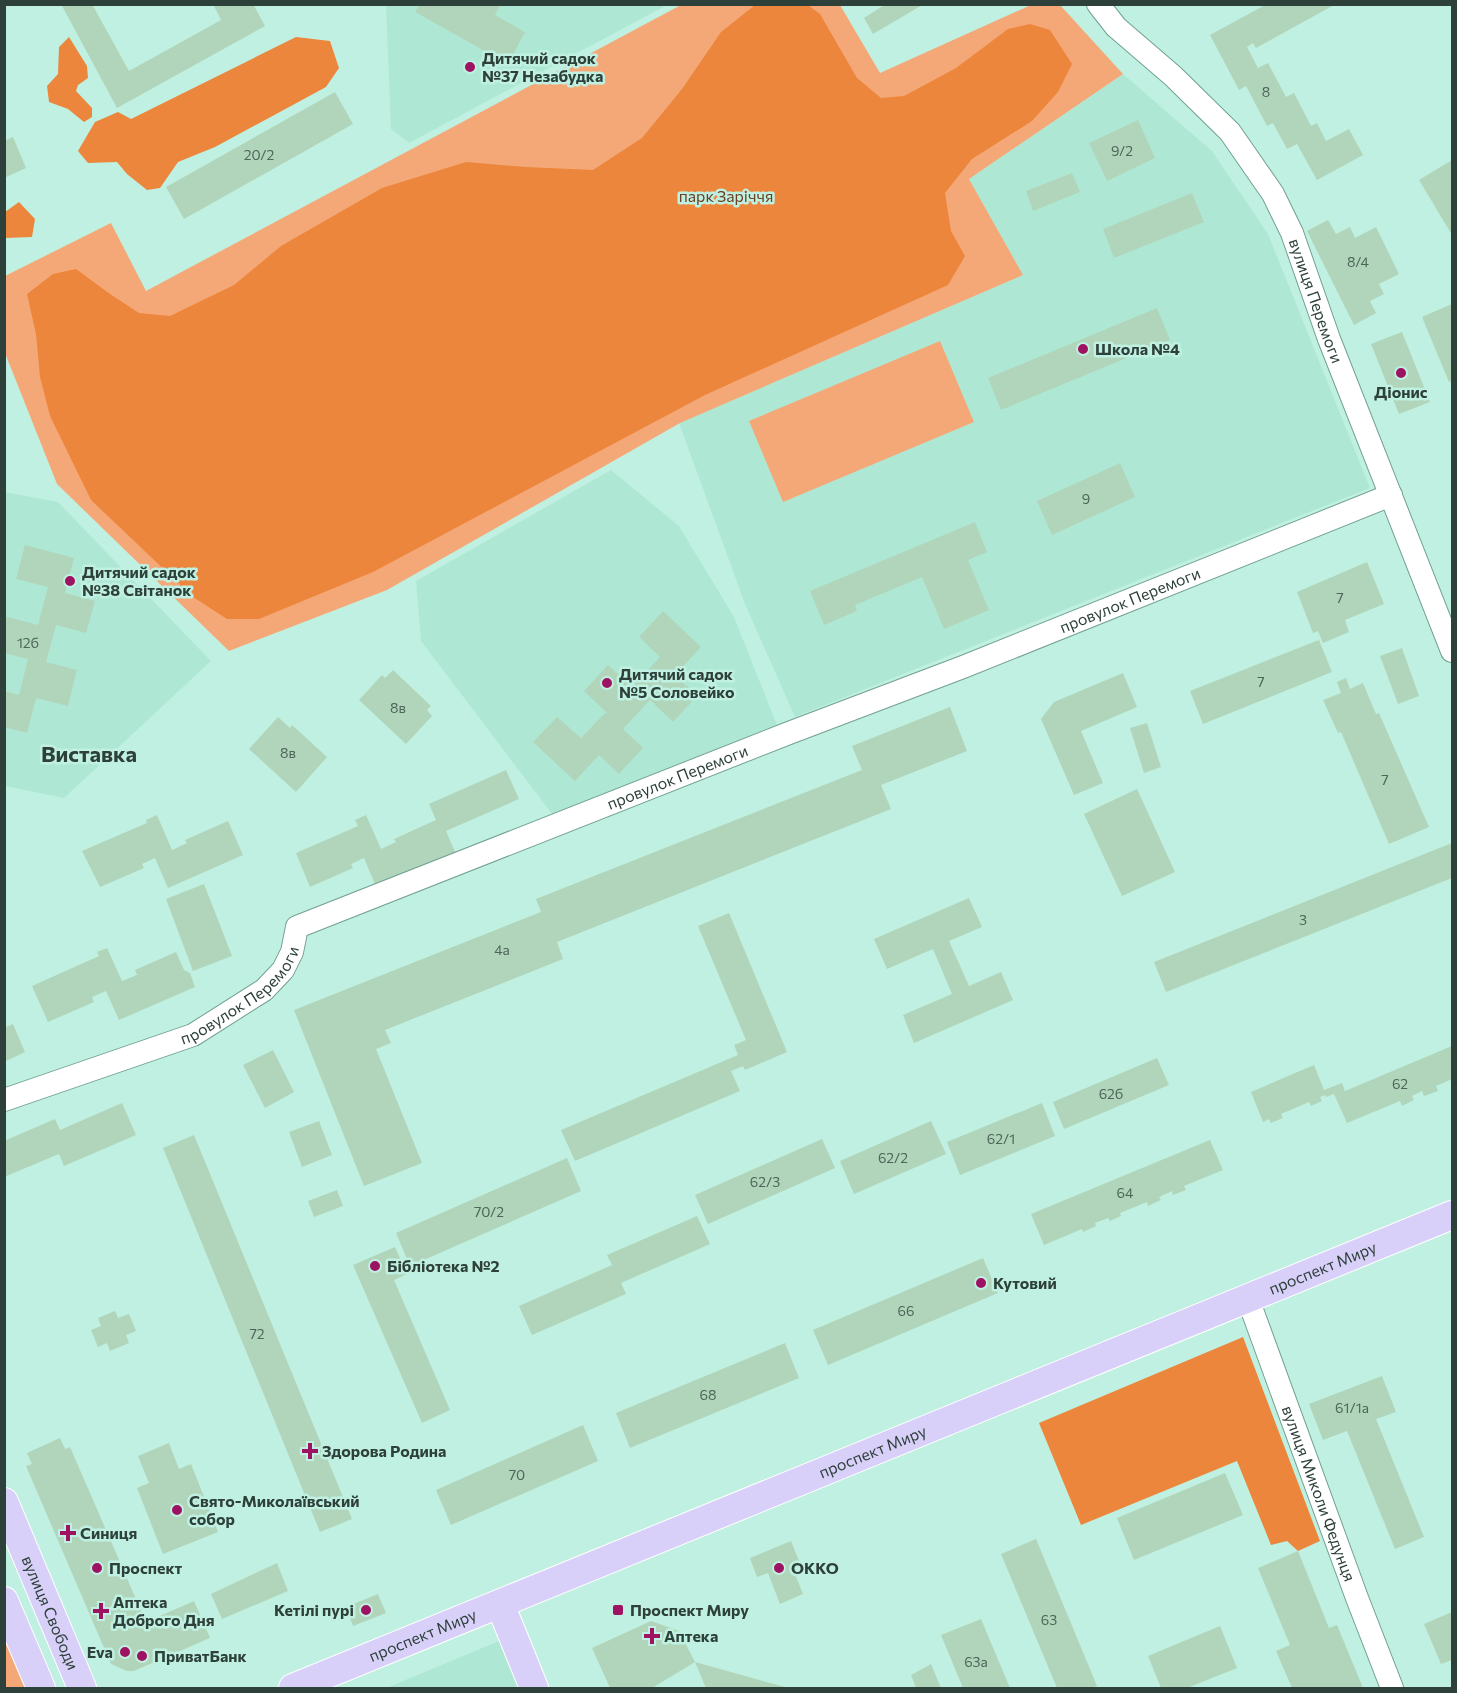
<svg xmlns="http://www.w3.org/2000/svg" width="1457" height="1693" font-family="Commissioner,sans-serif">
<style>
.built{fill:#aee8d5}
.green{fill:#f5a877}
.forest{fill:#ec863c}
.building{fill:#b0d5ba}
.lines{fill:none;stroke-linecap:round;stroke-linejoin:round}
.minor-casing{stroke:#72a092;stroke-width:24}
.major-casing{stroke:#fff;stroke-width:30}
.minor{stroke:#fff;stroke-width:22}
.major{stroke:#d9d0fa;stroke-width:28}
.poi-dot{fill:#9d1261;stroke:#c0f0e1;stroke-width:2}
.labels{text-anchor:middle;stroke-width:5;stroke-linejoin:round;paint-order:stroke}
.number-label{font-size:14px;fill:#4e655a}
.poi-label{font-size:16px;font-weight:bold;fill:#2d403a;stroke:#c0f0e1;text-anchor:start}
.park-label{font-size:16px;fill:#6a4023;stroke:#c0f0e1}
.street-label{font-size:16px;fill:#2d403a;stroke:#c0f0e1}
.district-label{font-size:22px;font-weight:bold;fill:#2d403a;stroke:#c0f0e1}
</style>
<rect width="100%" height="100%" fill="#c0f0e1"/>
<path class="built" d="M386,5H667L409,143L391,129Z
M1123,74L1212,151L1268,234L1370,488L795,717L745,604L679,423L1023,275L969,179Z
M611,470L679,526L734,617L777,725L552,814L421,641L416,581Z
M4,492L58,502L211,661L64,798L5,786Z
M499,1641L520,1688H386Z"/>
<path class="green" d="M681,5H840L880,73L1031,5H1060L1123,74L969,179L1023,275L680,423L387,590L229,651L57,484L5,353V276L111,223L146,291Z
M940,341L974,422L783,502L749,421Z
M5,1622L32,1688H5Z"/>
<path class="forest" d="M755,5H808L820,14L857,78L881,98L904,96L956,68L1008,29L1030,24L1050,30L1072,64L1058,92L1032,121L972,159L945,193L951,231L965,256L948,285L705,395L373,572L259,619H227L193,597L91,500L50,416L40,377L36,334L27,294L53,274L76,269L110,294L139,313L170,316L234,285L281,246L382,188L466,162L526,167L593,170L642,138L682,89L721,32Z
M69,37L87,66L88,78L78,85L76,91L92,108V117L84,122L68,109L49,102L47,86L58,74L59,47Z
M296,37L330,41L339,68L326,87L215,147L178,162L160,188L147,190L127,174L117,162L88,163L78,151L95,122L118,112L131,119Z
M19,202L35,219L32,237L5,238V212Z
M1243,1337L1320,1541L1298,1551L1287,1541L1271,1545L1237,1461L1081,1525L1039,1423Z"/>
<path class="building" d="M61,4H92L129,71L221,20L213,4H253L265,26L117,108Z
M420,4H501L495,15L525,32L508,64L415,12Z
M886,4H924L873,34L864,18Z
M1267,4H1336L1256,48L1253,43L1247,47L1258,68L1268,63L1286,97L1294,93L1311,126L1317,123L1326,141L1349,129L1363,155L1317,180L1297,144L1287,149L1273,123L1267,126L1246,86L1239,90L1210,35Z
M335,92L353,124L184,219L166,187Z
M1138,120L1155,158L1107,181L1089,143Z
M13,137L26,168L4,178V141Z
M1452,160V235L1419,180Z
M1072,173L1080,192L1033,211L1026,191Z
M1192,193L1204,222L1114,258L1103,229Z
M1328,220L1336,234L1350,227L1355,238L1376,227L1399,274L1379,284L1384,294L1370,301L1376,313L1354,325L1307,231Z
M1452,304V381L1449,382L1422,317Z
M1157,308L1170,340L1001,410L988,378Z
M1402,332L1430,402L1399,414L1371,344Z
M1120,463L1135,497L1052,535L1037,501Z
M975,522L987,552L968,560L989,610L944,629L922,577L855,605L857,611L824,625L810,591Z
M25,545L74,558L65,593L95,601L86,633L56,625L46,662L77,670L68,706L36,698L27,733L4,727V691L19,695L28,659L4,653V616L38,625L48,587L16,579Z
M1367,562L1384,604L1345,620L1349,632L1323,643L1318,631L1313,633L1297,592Z
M663,611L701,647L675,675L697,696L673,722L650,700L623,729L643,748L619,774L599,755L575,781L533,742L557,717L581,738L605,713L607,714V713L584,691L608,665L632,687L660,657L639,637Z
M1319,640L1332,672L1203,724L1190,691Z
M1402,648L1419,696L1398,704L1380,656Z
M393,670L431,706L427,710L432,716L406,744L359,700L382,675L385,678Z
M1123,673L1137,707L1081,731L1103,783L1074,795L1041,719L1054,702Z
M1346,678L1350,689L1363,683L1376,714L1379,713L1429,827L1389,844L1341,732L1338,733L1323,700L1341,693L1337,682Z
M950,707L967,751L881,785L891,809L557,942L563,959L385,1030L391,1043L376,1049L422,1163L364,1186L294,1010L541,912L536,899L862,770L852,746Z
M278,717L290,728L292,725L327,757L296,792L249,749Z
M1147,723L1161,767L1144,773L1130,728Z
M506,770L519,799L446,831L456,854L377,889L364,858L351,864L353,868L310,887L296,853L358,826L355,820L366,815L381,849L396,842L394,839L436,820L429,804Z
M1137,789L1175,872L1122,896L1084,814Z
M157,815L172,850L187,843L185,840L228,821L243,855L168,888L155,858L142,864L144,868L100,887L82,851L147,823L146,820Z
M1452,843V878L1166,992L1154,962Z
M204,884L232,956L193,971L166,899Z
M969,898L982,927L949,941L969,986L1001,972L1013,1000L914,1043L903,1015L952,994L933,949L887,969L874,939Z
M729,913L787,1052L745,1070L743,1066L731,1071L740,1091L575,1161L561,1130L738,1055L734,1045L746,1040L698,926Z
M107,948L122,981L137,975L135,970L176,952L184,970L190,973L195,987L119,1020L106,991L92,997L94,1002L48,1022L32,986L99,956L97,952Z
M13,1024L25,1052L4,1062V1028Z
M1452,1046V1079L1436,1086L1438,1091L1424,1096L1422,1091L1412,1096L1414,1100L1402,1106L1400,1101L1347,1123L1334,1094L1326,1097L1325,1095L1320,1097L1322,1101L1311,1106L1309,1102L1281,1114L1283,1118L1271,1123L1269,1119L1263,1122L1251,1092L1314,1065L1324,1090L1342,1083L1345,1091Z
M273,1050L294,1092L265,1108L243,1065Z
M1157,1058L1169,1085L1064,1129L1053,1102Z
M122,1103L136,1135L64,1166L59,1154L4,1177V1141L55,1119L60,1130Z
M1042,1103L1055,1136L960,1175L947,1142Z
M319,1121L332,1155L302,1167L289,1132Z
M931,1121L946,1154L854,1194L840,1161Z
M194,1135L352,1519L320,1532L163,1148Z
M822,1139L835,1168L708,1224L695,1195Z
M1210,1140L1223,1170L1184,1186L1186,1190L1173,1195L1172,1191L1159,1197L1161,1200L1148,1206L1147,1202L1120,1213L1121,1216L1110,1221L1108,1218L1095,1223L1096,1226L1083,1232L1082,1229L1044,1245L1031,1214Z
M567,1158L581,1191L410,1266L396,1233Z
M337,1190L343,1206L314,1217L308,1201Z
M697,1216L710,1244L621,1283L626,1294L532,1335L519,1306L612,1265L607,1255Z
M395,1247L407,1274L394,1280L450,1410L422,1423L353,1265Z
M983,1258L998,1293L828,1365L813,1330Z
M115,1311L118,1318L129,1314L136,1331L126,1335L129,1343L110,1351L107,1343L98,1347L91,1330L101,1326L98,1318Z
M785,1343L799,1378L630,1448L616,1413Z
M1382,1376L1396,1412L1376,1419L1424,1537L1395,1549L1347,1431L1323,1440L1309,1404Z
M583,1425L598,1461L451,1525L436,1490Z
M60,1438L65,1449L70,1447L146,1622L194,1601L210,1638L134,1671H127L111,1664L26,1466L32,1464L27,1453Z
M169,1443L179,1469L191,1464L218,1532L163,1554L137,1488L149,1483L138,1456Z
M1225,1473L1243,1515L1134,1560L1117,1518Z
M1036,1539L1097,1686L1090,1688H1057L1001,1554Z
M791,1541L799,1561L791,1564L803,1594L780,1604L768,1573L757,1577L750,1558Z
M1298,1551L1329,1628L1337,1625L1363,1688H1292L1276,1651L1290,1645L1258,1568Z
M277,1563L288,1591L222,1619L211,1594Z
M378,1594L386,1613L353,1626L346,1607Z
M1452,1612V1660L1441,1664L1424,1624Z
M981,1619L1010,1688H963L941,1635Z
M651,1621L679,1631L695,1662L652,1688H610L592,1648Z
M1220,1626L1237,1668L1187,1688H1161L1148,1656Z
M695,1662L788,1688H706Z
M931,1664L941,1688H916L911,1675Z"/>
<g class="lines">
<defs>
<g id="minor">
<path id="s1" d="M1098,4L1116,27L1173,76L1230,132L1273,194L1292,233L1329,339L1452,651"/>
<path id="s2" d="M4,1100L193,1035L264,990L283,970L292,952L297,927L789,733L963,667L1391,495"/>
<path id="s3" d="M1248,1299L1357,1598L1392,1688"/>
</g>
<g id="major">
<path id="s4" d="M4,1502L82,1688"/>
<path d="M4,1601L41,1688"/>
<path d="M500,1604L534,1688"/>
<path id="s5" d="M293,1688L1452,1215"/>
</g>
</defs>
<use href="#minor" class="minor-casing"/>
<use href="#major" class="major-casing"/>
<use href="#minor" class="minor"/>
<use href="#major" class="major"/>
</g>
<g class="poi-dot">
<circle cx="470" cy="67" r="6"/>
<circle cx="1083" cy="349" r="6"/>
<circle cx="1401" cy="373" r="6"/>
<circle cx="70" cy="581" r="6"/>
<circle cx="607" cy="683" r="6"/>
<circle cx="375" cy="1266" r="6"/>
<circle cx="981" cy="1283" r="6"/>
<path d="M307 1442h6v6h6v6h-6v6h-6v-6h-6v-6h6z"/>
<circle cx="177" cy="1510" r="6"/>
<path d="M65 1524h6v6h6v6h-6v6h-6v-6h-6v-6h6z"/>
<circle cx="97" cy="1568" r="6"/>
<circle cx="779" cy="1568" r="6"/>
<circle cx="366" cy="1610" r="6"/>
<rect x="612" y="1604" width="12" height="12" rx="3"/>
<path d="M98 1602h6v6h6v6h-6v6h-6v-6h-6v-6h6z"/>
<path d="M649 1627h6v6h6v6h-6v6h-6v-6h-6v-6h6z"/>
<circle cx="125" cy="1652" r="6"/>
<circle cx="142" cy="1656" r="6"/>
</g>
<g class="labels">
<g class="number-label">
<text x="1266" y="97">8</text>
<text x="1122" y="156">9/2</text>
<text x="259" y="160">20/2</text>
<text x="1358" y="267">8/4</text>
<text x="1086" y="504">9</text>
<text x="1340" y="603">7</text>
<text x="28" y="648">12б</text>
<text x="1261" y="687">7</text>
<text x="398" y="713">8в</text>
<text x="288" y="758">8в</text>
<text x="1385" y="785">7</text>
<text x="1303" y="925">3</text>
<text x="502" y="955">4а</text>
<text x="1400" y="1089">62</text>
<text x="1111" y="1099">62б</text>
<text x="1001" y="1144">62/1</text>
<text x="893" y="1163">62/2</text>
<text x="765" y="1187">62/3</text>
<text x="1125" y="1198">64</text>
<text x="489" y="1217">70/2</text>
<text x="906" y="1316">66</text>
<text x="257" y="1339">72</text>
<text x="708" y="1400">68</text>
<text x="1352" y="1413">61/1а</text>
<text x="517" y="1480">70</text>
<text x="1049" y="1625">63</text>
<text x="976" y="1667">63а</text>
</g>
<g class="poi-label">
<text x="482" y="64">Дитячий садок<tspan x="482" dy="18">№37 Незабудка</tspan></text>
<text x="1095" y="355">Школа №4</text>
<text x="1401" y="398" text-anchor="middle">Діонис</text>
<text x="82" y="578">Дитячий садок<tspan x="82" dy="18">№38 Світанок</tspan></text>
<text x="619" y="680">Дитячий садок<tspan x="619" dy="18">№5 Соловейко</tspan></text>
<text x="387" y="1272">Бібліотека №2</text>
<text x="993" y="1289">Кутовий</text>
<text x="322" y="1457">Здорова Родина</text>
<text x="189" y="1507">Свято-Миколаївський<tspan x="189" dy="18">собор</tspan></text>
<text x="80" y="1539">Синиця</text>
<text x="109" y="1574">Проспект</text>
<text x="791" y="1574">ОККО</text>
<text x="113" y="1608">Аптека<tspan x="113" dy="18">Доброго Дня</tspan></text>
<text x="354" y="1616" text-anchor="end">Кетілі пурі</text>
<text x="630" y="1616">Проспект Миру</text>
<text x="664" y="1642">Аптека</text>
<text x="113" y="1658" text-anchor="end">Eva</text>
<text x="154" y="1662">ПриватБанк</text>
</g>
<g class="park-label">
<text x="726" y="202">парк Заріччя</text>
</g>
<g class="street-label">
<text dy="6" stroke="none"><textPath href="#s1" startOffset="375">вулиця Перемоги</textPath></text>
<text dy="6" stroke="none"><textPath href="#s2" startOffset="1252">провулок Перемоги</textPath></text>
<text dy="6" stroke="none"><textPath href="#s2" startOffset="766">провулок Перемоги</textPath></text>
<text dy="6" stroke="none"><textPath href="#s2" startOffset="262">провулок Перемоги</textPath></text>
<text dy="6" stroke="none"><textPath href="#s5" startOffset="1112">проспект Миру</textPath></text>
<text dy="6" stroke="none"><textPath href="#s5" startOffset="626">проспект Миру</textPath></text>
<text dy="6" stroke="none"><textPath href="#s3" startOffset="207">вулиця Миколи Федунця</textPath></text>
<text dy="6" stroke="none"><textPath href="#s4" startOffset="120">вулиця Свободи</textPath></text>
<text dy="6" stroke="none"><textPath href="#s5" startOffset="140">проспект Миру</textPath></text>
</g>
<g class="district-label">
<text x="89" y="762">Виставка</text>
</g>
</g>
<rect width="1457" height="1693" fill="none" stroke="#2d403a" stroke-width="12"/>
</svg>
